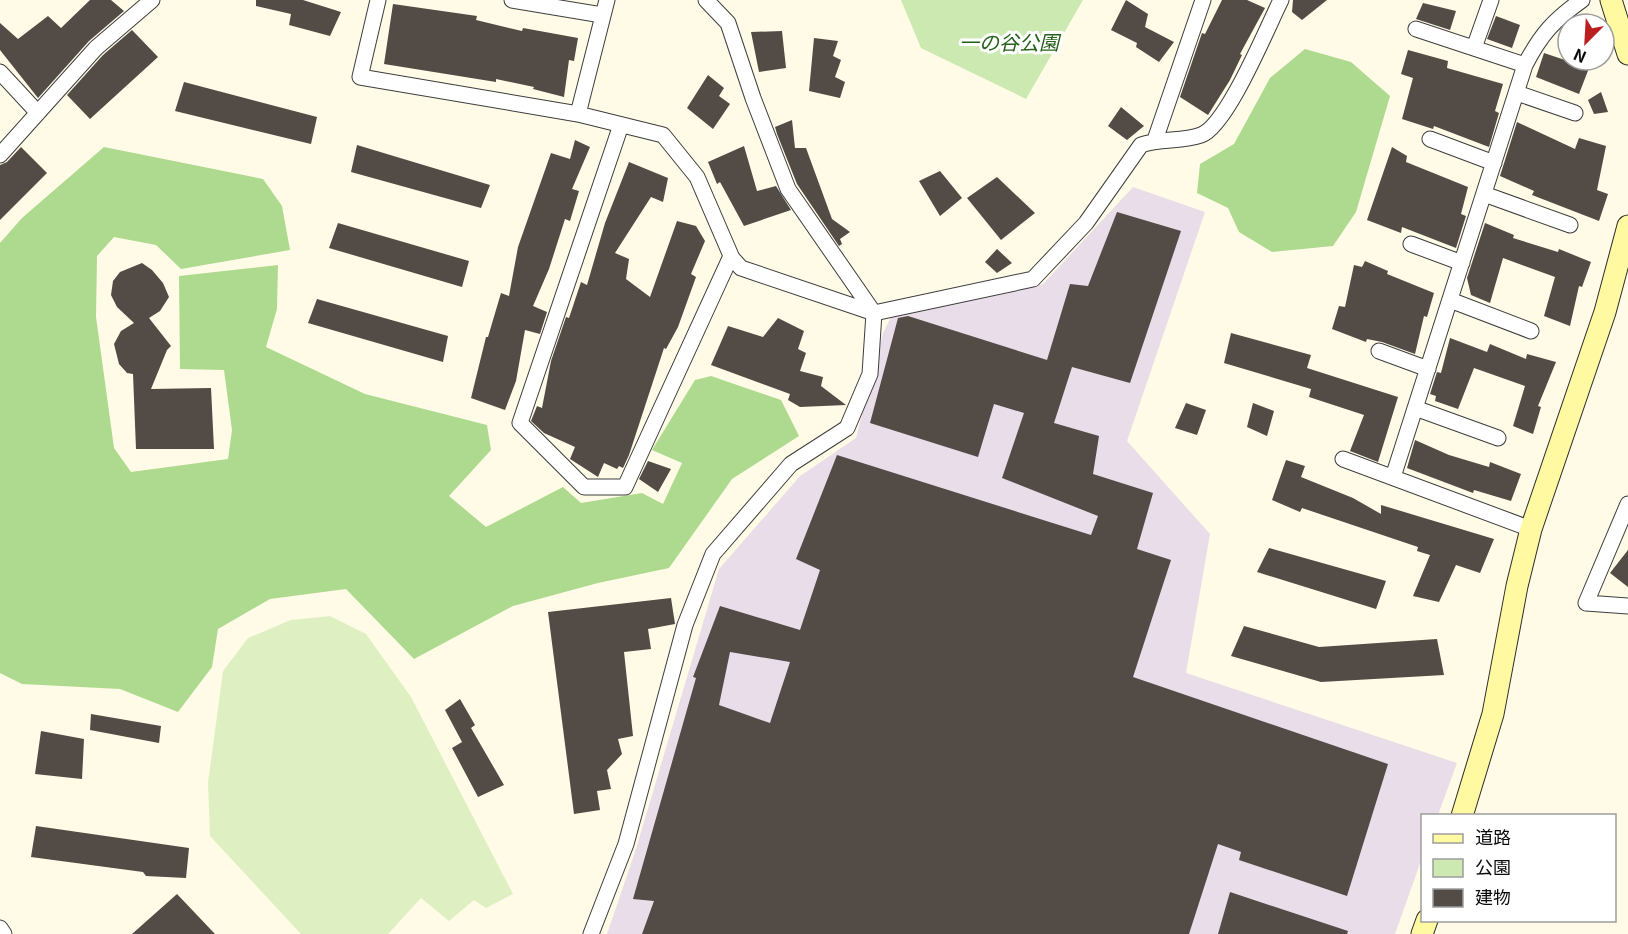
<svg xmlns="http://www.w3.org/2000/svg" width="1628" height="934" font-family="Georgia,'Noto Sans JP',serif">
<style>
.industrial{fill:#e9dde9}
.green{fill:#cbe9b0}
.forest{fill:#adda8f}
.pitch{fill:#def0c2}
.building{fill:#524b46;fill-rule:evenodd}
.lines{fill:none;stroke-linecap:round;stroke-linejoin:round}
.street-casing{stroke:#3d3d3d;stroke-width:17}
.secondary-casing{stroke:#2c2c2c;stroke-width:23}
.street{stroke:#fff;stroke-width:15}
.secondary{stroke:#fff9a1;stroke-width:21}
.labels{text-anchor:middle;stroke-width:6;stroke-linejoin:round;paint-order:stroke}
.park-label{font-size:20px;font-style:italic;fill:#25611a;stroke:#fff}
</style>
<rect width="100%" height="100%" fill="#fffbe6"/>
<path class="industrial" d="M1133,187L1205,212L1127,441L1210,534L1186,673L1457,763L1438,815L1422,816V858L1395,934H607L636,849L719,569L800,476L856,438L883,333L891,317L1043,284Z"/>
<path class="green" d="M901,0H1083L1026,99L921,48Z"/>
<path class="forest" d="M1305,49L1351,62L1390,96L1356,212L1333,246L1272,252L1239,232L1228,208L1197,193L1200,164L1234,144L1270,78Z
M104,147L263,179L282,206L290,250L181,269L156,245L114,237L97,256L96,317L114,448L131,472L228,459L232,430L224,370L180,369L179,276L278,265L277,309L266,347L365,394L487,425L491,450L449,496L486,527L563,487L581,503L642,493L663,504L682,463L652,450L695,380L711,376L781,400L799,436L732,479L669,568L598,583L513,606L414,659L346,589L270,599L218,629L212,667L178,712L120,689L22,684L0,673V243L22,218Z"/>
<path class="pitch" d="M330,616L366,634L411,697L513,894L486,908L474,900L449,921L421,898L388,934H301L210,836L208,783L223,671L248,638L291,620Z"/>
<path class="building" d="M90,0H111L124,11L89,41L38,98L0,50V23L18,39L48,16L61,28Z
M256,0H303L341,12L330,36L289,25L291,14L256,6Z
M1126,0L1148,14L1145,27L1174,42L1159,62L1136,47L1137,43L1111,30Z
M1222,0H1247L1265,8L1240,54L1242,55L1230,80L1208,115L1180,97L1202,33L1205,34Z
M1293,0H1327L1302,20L1292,12Z
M1423,3L1456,11L1450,30L1416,19Z
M393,4L477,16L476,20L522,31L523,28L578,38L574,61L569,60L564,97L533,89L534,87L496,79V82L384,64Z
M1496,16L1520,25L1512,48L1487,39Z
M132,30L158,57L90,119L67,95L103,55Z
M782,31L786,68L759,72L751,32Z
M814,38L838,41L833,56L841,60L835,77L845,82L840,98L809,91Z
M1408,50L1448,61L1447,68L1503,84L1495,111L1499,113L1489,147L1434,126L1433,129L1402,119L1413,78L1401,74Z
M1544,53L1589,68L1579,94L1536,77Z
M708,75L724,88L719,96L730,104L713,129L687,108Z
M184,82L317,117L311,144L175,111Z
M1601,92L1608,112L1594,114L1588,100Z
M1121,107L1144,126L1127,140L1108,126Z
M792,120L795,148H806L832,219L850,232L840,239L842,244L839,246L797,184L777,134L775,127Z
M1517,122L1575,149L1579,138L1606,146L1597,190L1608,194L1599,221L1532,195L1534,191L1500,176Z
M575,140L590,147L572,189L579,191L570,221L565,219L549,269L533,306L547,312L540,334L525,330L516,381L505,410L471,398L486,337H488L501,293L509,296L518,247L551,153L570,159Z
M357,145L490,185L481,208L351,172Z
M744,146L757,191L776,186L791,210L744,226L720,182L717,184L708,162Z
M21,147L47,173L0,220V165L7,162Z
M1392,147L1407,156L1406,162L1468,187L1461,214L1466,216L1456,248L1402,227L1401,233L1367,220Z
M629,162L668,178L663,202L651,197L615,253L629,259L626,279L650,297L677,221L696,226L705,241L691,274L696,277L678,327L666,349L664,348L629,455L623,468L619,466L617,469L604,463L598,477L570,459L575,447L544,433L531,421L537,406L542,408L551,361L566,317L569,318L581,282L587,285L605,223Z
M940,171L962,198L940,216L919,181Z
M997,177L1035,213L1001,240L967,198Z
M1117,212L1181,231L1130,383L1072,367L1054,423L1099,436L1093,474L1153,493L1137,549L1171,560L1133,677L1388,764L1347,896L1239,860L1241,852L1218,844L1189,934H642L654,901L633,899L696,678L693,677L720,606L800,630L820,570L796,559L837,455L1091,535L1098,516L1002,478L1024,413L994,404L978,457L870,423L898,318L908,316L1047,360L1070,284L1088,286ZM730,652L790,662L770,723L719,705Z
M338,223L469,261L462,287L329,248Z
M1485,223L1514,235L1513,238L1558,252L1559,249L1591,262L1582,287L1579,286L1570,326L1544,316L1555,277L1503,258L1490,303L1471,295L1467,278Z
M997,249L1012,263L997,273L985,262Z
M1365,261L1388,271L1387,274L1434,293L1427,317L1424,316L1415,354L1382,342L1367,339L1366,342L1332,329L1339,306L1345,307L1354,265L1362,267Z
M142,263L152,270L163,283L169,297L160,311L149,318L171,346L167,350L151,389L211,388L214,449H136L133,374L127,373L119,364L114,344L121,331L134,323L117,307L111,295L113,281L120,272Z
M317,299L448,336L443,362L308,323Z
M778,318L804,331L798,349L806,353L800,371L823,377L821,386L846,405L800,407L788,400L790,394L711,365L728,326L763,337Z
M1231,333L1311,355L1307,368L1398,397L1378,462L1350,451L1364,415L1309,397L1311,389L1224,363Z
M1450,338L1487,352L1490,344L1526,359L1527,354L1556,362L1538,406L1541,407L1533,434L1513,426L1525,386L1474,368L1458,409L1435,401L1436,396L1430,394L1437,372L1441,373Z
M1186,403L1206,410L1197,435L1175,428Z
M1253,403L1274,411L1267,436L1247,427Z
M1415,440L1449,455L1489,467L1490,462L1521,474L1511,501L1474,490L1473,493L1407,468Z
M1286,460L1305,466L1301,477L1353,498L1381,514V505L1494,539L1480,573L1456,565L1439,602L1413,596L1430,555L1417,551L1418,547L1302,508L1300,512L1272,500Z
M648,461L671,469L658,492L639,479Z
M1269,548L1386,581L1376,609L1257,572Z
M1628,550V587L1610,573Z
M671,598L675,624L648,629L651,649L624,652L633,736L618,739L622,754L607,770L611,789L597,791L600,810L574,814L548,612Z
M1244,626L1319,647L1437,639L1444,675L1321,682L1231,656Z
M460,699L475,725L471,728L504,785L478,797L452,748L462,742L445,710Z
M91,714L161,726L159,743L90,730Z
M41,731L84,739L82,779L35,774Z
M36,826L189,848L186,878L146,876L143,872L31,857Z
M1230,892L1348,931L1347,934H1218Z
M177,894L215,934H132Z"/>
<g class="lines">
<defs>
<path id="street" d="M378,0L360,77L578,114L663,135L697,177L732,258L741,268L874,313L1033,279L1086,223L1141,145C1160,138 1182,142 1201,135C1227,126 1267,28 1281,0
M512,0L602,15
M1416,29L1525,65
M1474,48L1491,0
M0,72L38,113
M1517,93L1575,113
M578,114L607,0
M621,125L520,423L584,487H625L731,256
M1430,139L1494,163
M1155,140L1203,0
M0,155L96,48L152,0
M1484,194L1570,225
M1411,244L1462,263
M1450,300L1531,331
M1379,351L1428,369
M1415,408L1498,438
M1343,459L1531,529
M1393,477L1525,65C1541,34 1554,20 1582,0
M1628,504L1586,603L1628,606
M0,928L4,934
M591,934L626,844L685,625L713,554L791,464L847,428L870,374L874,313L788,189L753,98L728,23L706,0"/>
<path id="secondary" d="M1611,0L1628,54
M1462,816L1493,714L1517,586L1531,529L1605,312L1628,226
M1422,934L1427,920"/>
</defs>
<use href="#street" class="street-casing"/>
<use href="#secondary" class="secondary-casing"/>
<use href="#street" class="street"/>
<use href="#secondary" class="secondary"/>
</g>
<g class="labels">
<g class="park-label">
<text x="1009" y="50">一の谷公園</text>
</g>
</g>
<rect x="1421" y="814" width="195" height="108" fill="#ffffff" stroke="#9d9d9d" stroke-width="1.5"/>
<rect x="1433" y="834" width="30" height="9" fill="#fff9a1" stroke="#9d9d9d" stroke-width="1.5"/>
<text x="1475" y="844" font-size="18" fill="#0a0a0a">道路</text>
<rect x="1433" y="859" width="30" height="18" fill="#cbe9b0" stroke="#9d9d9d" stroke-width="1.5"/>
<text x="1475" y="874" font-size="18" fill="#0a0a0a">公園</text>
<rect x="1433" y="889" width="30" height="18" fill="#524b46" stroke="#9d9d9d" stroke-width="1.5"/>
<text x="1475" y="904" font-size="18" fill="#0a0a0a">建物</text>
<g transform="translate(1586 42) rotate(204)"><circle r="28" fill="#ffffff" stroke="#9d9d9d" stroke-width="1.5"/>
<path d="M0-4.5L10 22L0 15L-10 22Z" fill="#bc1f20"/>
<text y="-9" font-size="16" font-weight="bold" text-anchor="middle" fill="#0a0a0a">N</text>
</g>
</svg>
